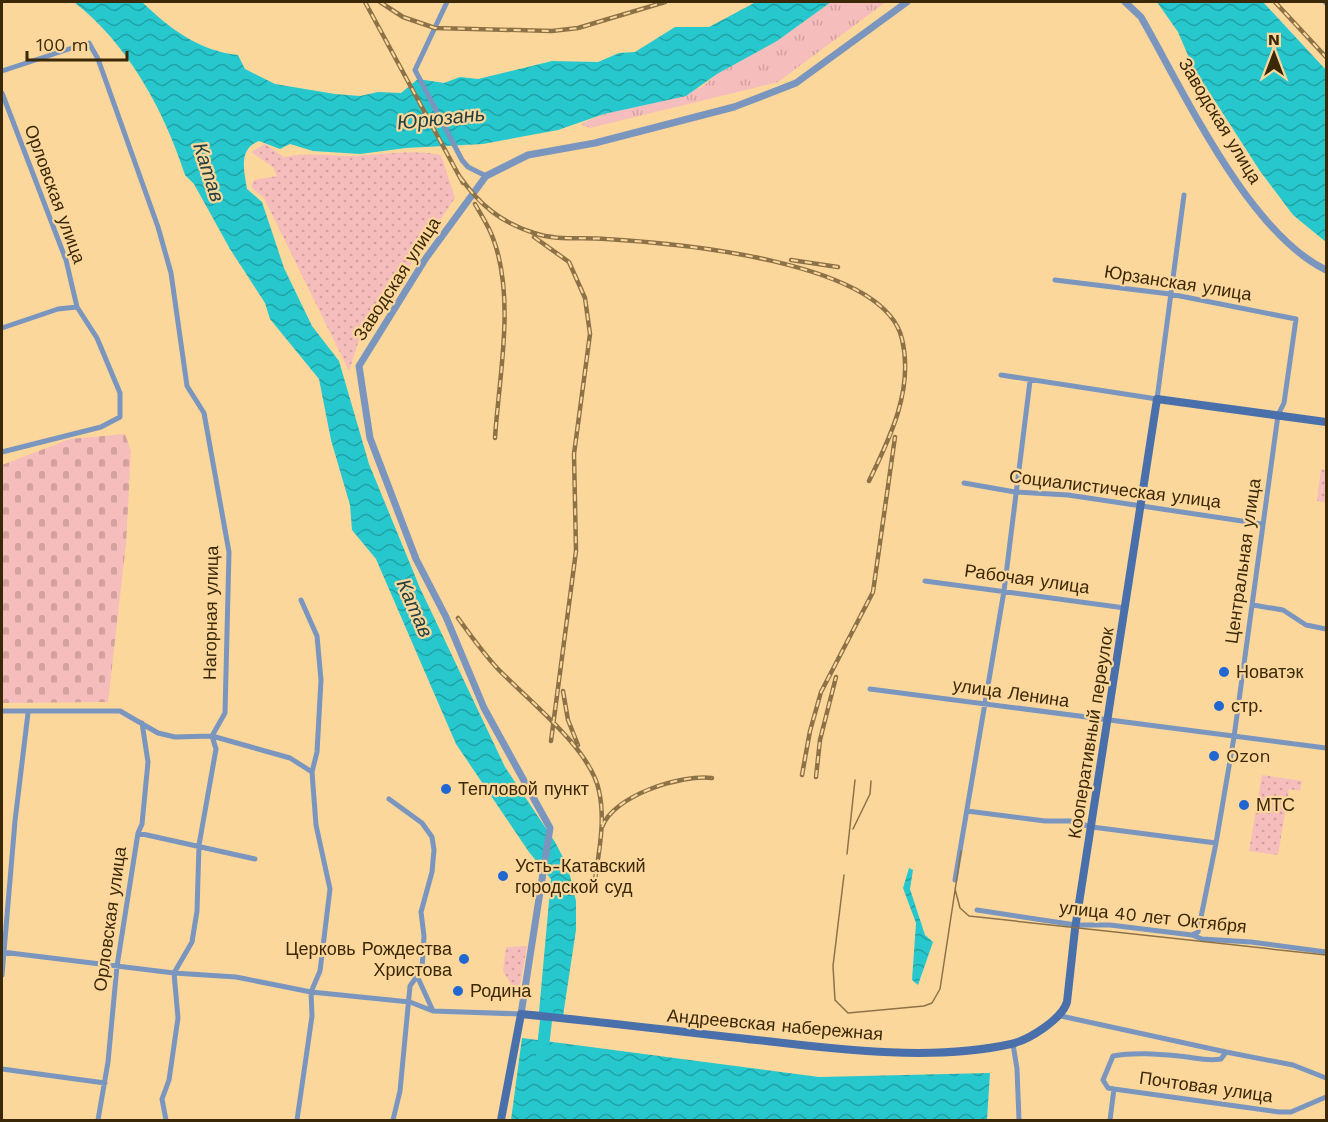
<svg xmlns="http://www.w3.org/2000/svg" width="1328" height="1122" font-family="'Work Sans',sans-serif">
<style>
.grass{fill:url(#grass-tufts)}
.cemetery{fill:url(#cemetery-stones)}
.park{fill:url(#park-dots)}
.water{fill:url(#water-waves)}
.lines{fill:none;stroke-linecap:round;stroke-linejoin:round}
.river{stroke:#26c8ce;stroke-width:12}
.minor{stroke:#7a95be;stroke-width:5}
.tertiary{stroke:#7a95be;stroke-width:7}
.secondary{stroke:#4a70ac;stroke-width:8}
.tram{stroke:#8c7246;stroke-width:1.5}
.rail-casing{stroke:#8c7246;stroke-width:4.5}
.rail{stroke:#fcd79c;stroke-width:2;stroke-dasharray:7;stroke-linecap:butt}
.poi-dot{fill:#2067d2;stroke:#fcd79c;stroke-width:2}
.labels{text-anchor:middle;stroke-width:4.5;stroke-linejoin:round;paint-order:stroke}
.street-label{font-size:18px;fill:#3a2807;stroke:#fcd79c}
.poi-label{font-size:18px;fill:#3a2807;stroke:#fcd79c;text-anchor:start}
.water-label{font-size:20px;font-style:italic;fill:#224142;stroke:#fcd79c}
</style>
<defs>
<pattern id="grass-tufts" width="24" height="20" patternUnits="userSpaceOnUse" patternTransform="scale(1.5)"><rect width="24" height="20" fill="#f5bdbc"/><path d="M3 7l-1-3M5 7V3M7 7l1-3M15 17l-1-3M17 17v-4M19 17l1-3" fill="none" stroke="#d3a2a0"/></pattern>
<pattern id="cemetery-stones" width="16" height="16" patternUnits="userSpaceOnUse" patternTransform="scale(1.5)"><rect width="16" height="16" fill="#f5bdbc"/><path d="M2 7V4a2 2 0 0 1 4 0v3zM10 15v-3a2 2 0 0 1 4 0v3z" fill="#d3a2a0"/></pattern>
<pattern id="park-dots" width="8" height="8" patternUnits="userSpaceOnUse" patternTransform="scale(1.5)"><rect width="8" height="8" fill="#f5bdbc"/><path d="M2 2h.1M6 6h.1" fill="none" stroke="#d3a2a0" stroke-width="1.8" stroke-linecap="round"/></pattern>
<pattern id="water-waves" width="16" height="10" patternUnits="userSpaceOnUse" patternTransform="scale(1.5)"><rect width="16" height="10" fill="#26c8ce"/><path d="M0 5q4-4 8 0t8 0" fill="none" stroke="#22a2a5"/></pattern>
</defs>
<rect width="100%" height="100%" fill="#fcd79c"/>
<path class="grass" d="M831,2H886L778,82L590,128L580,124L604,114L702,87L717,74L777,41Z"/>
<path class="cemetery" d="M125,434L131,451L126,544L108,702L2,703V465L70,439Z"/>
<path class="park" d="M265,144L284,157C307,152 329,156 353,156C382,155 412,149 441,155L455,198L358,343L349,371L264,198L251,187L254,180L277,176L273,167L251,152Z
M1321,469L1326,470V502L1317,501Z
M1262,775L1302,781L1300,791L1289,789L1278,855L1249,851Z
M527,946L518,996L503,971L506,947Z"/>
<path class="water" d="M74,2H142C169,28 199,51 238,55L245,69L275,84L335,94L360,96L378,92L401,93L418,79L444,83L460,77L478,79L552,61L598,62L619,53L635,52L675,27H709L756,2H831L777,41L717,74L686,96L604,114L558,130L483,144L406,148L360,154L313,151L290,144L280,149L259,141C238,149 244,170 247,189L262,202L284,268L312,326L339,361L369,464L420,588L505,767L555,842L568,867L576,901V930L563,1016L539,1012L551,879L529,852L456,744L376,559L352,530L350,505L331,440L319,379L270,319L265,303L230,249L194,184L185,175C164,110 128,44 74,2Z
M1157,2H1263L1326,70V242L1293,215L1260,171L1193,67L1178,32Z
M909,868L913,870L910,889L925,935L933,942L918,985L912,980L916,923L903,888Z
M522,1038L819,1077L990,1073L987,1120H511Z"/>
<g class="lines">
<path class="river" d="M542,1055L548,1004"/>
<path class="minor" d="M447,2L415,70L462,160L468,167L486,176
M1325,2L1326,3
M89,43L98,59L158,227L171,273L187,386L204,413L229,552L225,713L212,736L216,749L199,845L197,911L192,942L174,973L178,1018L169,1080L162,1099L166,1120
M2,71L81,45
M2,93L66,260L77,307
M2,328L58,309L77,307L97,338L120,393V417L101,427L2,452
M1001,375L1157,399L1184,195
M964,483L1015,492L1068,495L1262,524
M925,581L1125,608
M1253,605L1283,610L1306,625L1326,629
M870,689L1326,748
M2,711H120L158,733L175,737L212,736L290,758L312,772
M389,799L422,823L432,837L434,850L432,872L421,912L424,936L422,969L410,986L400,1091L393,1120
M967,811L1045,821H1070L1092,827L1216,843L1234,737L1278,415L1284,403L1296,319L1170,294L1055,280
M138,833L255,859
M955,880L1004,591L1030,381
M977,910L1076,925H1110L1192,935L1202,939L1251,942L1326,952
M1192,935L1198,932L1216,843
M2,952L174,973L236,977L311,992L410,1002L433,1011L521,1014
M2,975L15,821L28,713
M418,978L433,1011
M1061,1016L1226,1052
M1013,1044L1017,1069L1019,1120
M2,1069L105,1083
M1114,1089L1279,1112H1291L1326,1097
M98,1120L108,1062L117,966L138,833L142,824L148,762L142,723
M297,1120L312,1016L311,992L320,971L330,889L316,825L312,772L317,752L321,680L317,636L301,600
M1110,1120L1114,1089L1108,1088L1103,1080L1113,1056C1134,1052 1157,1054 1179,1056C1194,1057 1206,1062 1221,1059L1226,1052L1293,1065L1326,1078"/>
<path class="tertiary" d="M1125,2L1141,17C1184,92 1248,232 1326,270
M521,1014L550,828L484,708L446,617L416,559L370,438L359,366L426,258L486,176L528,155L595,143L734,107L796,83L907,2"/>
<path class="secondary" d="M501,1120L521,1014C603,1022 684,1032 766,1041C843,1050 935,1061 1011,1044C1029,1040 1062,1019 1067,1002L1075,929L1157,399L1326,422"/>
<path class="tram" d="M853,829L870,794L871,781
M847,854L855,780
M844,875L833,966L835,1000L848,1013L924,1006L932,1003L940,989L961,851
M955,889L960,908L969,916L1326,955"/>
<defs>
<path id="rail" d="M365,2L463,183
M380,2L403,17L435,28L552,31L578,28L665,2
M1275,2L1326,57
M460,177C480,205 500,222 534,233C557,241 582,237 606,239C672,243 884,260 902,339C914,389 890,438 869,481
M475,204C481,215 490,228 494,241C515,300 499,376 495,438
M534,237L569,262L585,298L590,334L574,454L576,551L551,741
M791,260L838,267
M458,618C471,636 483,653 498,669C527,699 591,749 599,791C606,822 598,856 594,887
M563,691L568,720L578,745
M802,775L810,731L821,692L873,592L895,437
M816,777L820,740L836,677
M602,827C614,795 682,774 712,778"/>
</defs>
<use href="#rail" class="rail-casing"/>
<use href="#rail" class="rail"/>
</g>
<g class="poi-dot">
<circle cx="1224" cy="672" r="6"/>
<circle cx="1219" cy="706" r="6"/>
<circle cx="1214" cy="756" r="6"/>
<circle cx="446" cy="789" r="6"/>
<circle cx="1244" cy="805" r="6"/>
<circle cx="503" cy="876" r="6"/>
<circle cx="464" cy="959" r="6"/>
<circle cx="458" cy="991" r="6"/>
</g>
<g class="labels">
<g class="street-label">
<text transform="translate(1220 121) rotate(59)" y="6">Заводская улица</text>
<text transform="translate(55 194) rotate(70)" y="6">Орловская улица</text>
<text transform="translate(397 279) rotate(-57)" y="6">Заводская улица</text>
<text transform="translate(1178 283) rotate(9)" y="6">Юрзанская улица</text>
<text transform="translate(1115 489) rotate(7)" y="6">Социалистическая улица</text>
<text transform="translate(1243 561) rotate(-82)" y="6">Центральная улица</text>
<text transform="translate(1027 579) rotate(8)" y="6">Рабочая улица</text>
<text transform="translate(211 613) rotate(-89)" y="6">Нагорная улица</text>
<text transform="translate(1011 693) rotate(8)" y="6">улица Ленина</text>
<text transform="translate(1091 733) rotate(-81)" y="6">Кооперативный переулок</text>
<text transform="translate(1153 917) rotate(6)" y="6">улица 40 лет Октября</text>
<text transform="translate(110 919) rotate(-82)" y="6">Орловская улица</text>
<text transform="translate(775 1025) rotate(5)" y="6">Андреевская набережная</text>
<text transform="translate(1206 1087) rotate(8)" y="6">Почтовая улица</text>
</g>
<g class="poi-label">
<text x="1236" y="678">Новатэк</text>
<text x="1231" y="712">стр.</text>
<text x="1226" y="762">Ozon</text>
<text x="458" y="795">Тепловой пункт</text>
<text x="1256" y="811">МТС</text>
<text x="515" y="872">Усть-Катавский<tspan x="515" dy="21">городской суд</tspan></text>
<text x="452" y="955" text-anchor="end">Церковь Рождества<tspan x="452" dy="21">Христова</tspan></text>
<text x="470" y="997">Родина</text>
</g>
<g class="water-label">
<text transform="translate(441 118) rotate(-6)" y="7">Юрюзань</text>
<text transform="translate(209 172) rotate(72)" y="7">Катав</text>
<text transform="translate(415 608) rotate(66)" y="7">Катав</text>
</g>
</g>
<rect width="1328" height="1122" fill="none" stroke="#3a2807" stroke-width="6"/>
<g transform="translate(1274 54)" stroke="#fcd79c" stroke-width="4.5" paint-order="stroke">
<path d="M0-4.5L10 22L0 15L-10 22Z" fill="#3a2807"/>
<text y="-9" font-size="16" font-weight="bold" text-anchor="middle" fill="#3a2807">N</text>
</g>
<path d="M27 51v9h100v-9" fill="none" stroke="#3a2807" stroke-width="3"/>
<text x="36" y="51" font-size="18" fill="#3a2807" stroke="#fcd79c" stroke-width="4.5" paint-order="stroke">100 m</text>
</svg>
